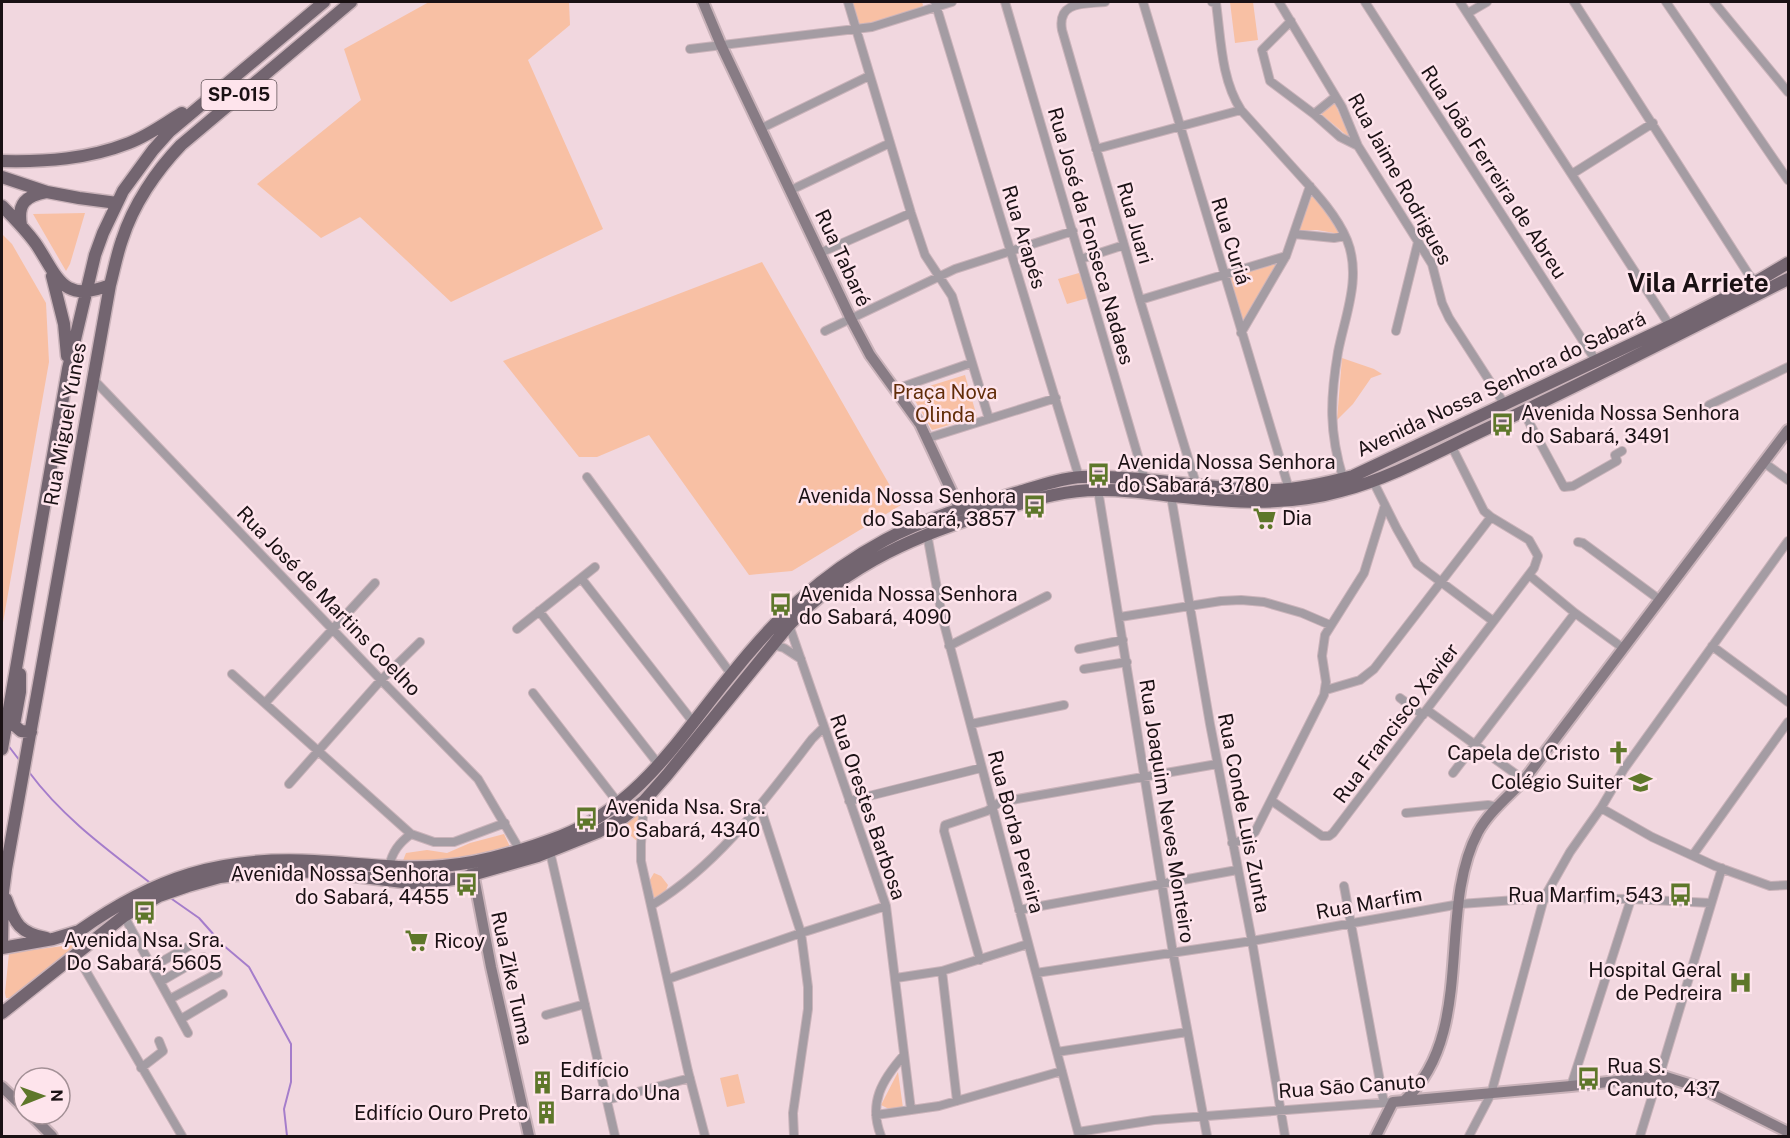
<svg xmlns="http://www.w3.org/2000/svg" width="1790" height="1138" font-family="'Public Sans',sans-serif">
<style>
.green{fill:#f8c0a4}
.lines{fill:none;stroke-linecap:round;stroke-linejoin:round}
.stream{stroke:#a57dcb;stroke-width:2}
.street-casing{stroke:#cab3ba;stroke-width:10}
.secondary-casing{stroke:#cab3ba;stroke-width:14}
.primary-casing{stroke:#cab3ba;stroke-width:15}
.street{stroke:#a49ca3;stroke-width:8}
.secondary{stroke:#887c85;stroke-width:10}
.primary{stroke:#736570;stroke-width:12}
.labels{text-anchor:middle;stroke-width:5;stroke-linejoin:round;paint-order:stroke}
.shield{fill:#fee4ec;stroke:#5e5055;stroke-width:1.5}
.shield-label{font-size:18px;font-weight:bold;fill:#1a1114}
.street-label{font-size:20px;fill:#1a1114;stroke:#fee4ec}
.park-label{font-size:20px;fill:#612c08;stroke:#fee4ec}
.poi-label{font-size:20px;fill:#1a1114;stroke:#fee4ec;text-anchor:start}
.district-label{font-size:26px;font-weight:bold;fill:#1a1114;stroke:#fee4ec}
</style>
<rect width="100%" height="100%" fill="#f1d7df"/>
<path class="green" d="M429,2H569L570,25L528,60L603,229L451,302L360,217L321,238L257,184L361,100L344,49Z
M851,2H922L923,5L922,7L863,25L856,24Z
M1230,2H1253L1258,40L1235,43Z
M1334,102L1351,139L1320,113Z
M1311,193L1324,209L1340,234L1317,230L1297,231L1302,223Z
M85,213L70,264L66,271L33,214Z
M2,234L12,244L46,303L49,362L2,628Z
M762,262L901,505L792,571L749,575L649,435L597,457H579L503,361Z
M1281,262L1242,326L1227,277Z
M1079,273L1088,298L1067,304L1058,279Z
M1342,358L1374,369L1382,374L1371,378L1353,404L1337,420Z
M965,375L977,417L932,430L910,392Z
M641,809L637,841L619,826Z
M504,834L511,849L460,861L402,863L406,853L427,850L447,853L470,843Z
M654,873L661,876L668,885L664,895L652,901L648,883Z
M87,936L89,938L10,998H6L5,993L9,953L63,946Z
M898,1072L903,1108L891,1110L881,1105Z
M738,1074L745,1103L727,1107L720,1078Z"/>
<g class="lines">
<path class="stream" d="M7,744L20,761
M29,772C63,818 108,850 153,885
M169,897L199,918L223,945L249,967L291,1044V1082L284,1109L287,1136"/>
<defs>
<path id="street" d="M848,2L911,213L925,255L952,296L989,419
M935,2L1079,477
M1005,2L1145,480
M1105,2C1084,4 1057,1 1062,30L1140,300L1196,484
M1143,2L1289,489
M1212,2L1216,3C1221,39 1221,79 1241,110C1259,130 1278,151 1296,171C1315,192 1336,214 1347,240C1362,277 1345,316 1338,352C1330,399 1329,432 1343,478
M1279,2L1342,107L1358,146L1432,264L1442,303L1449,318L1505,405
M1365,2L1596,361
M1460,2L1670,326
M1574,2L1749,275L1756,282
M1666,2L1788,180
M1714,2L1788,92
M1468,13L1487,2
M1291,21L1262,50L1270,81L1314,114L1340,137L1358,146
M690,49L872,27L952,2
M1314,114L1335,97
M762,128L869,76
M1096,149L1241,110
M1572,174L1653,123
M791,190L890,143
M1294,234L1334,238L1345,236
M820,253L911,213
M1081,259L1124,245
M1140,300L1286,256
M825,331L955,269L1073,231
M1396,331L1418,242
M1241,333L1286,256L1310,186
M93,379L381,680L478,779L521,852
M896,389L971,363
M1709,405L1788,367
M1523,411L1564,487L1573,486L1617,461L1615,455L1622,451
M928,438L1056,398
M1763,462L1788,480
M587,477L731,674
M1373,481L1397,529L1417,564L1493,621
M1098,490L1173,953L1207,1136
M1171,496L1210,724L1252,941L1285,1136
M927,534L942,616L1079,1136
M1578,542L1583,543L1660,600
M1529,575L1575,613L1623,648
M581,578L693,722
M539,611L659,765
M1120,617L1221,601L1241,600L1264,602L1302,613L1330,625
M789,625L886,906L911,1110
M517,629L595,567
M773,645L784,648L801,659
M949,646L1047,596
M1712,646L1788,702
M1079,649L1123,640
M1084,669L1127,662
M232,674L411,834L434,842H454L505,823
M1326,690L1360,680L1374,669L1491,517
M533,693L619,804
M1400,698L1423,715
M266,702L375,583
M1427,710L1524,780
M971,724L1064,705
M1453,773L1575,613
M289,784L381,680L420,642
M644,801L641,844V861L688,1071L705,1136
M849,801L981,768
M1272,801L1322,836H1329L1333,833L1534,568L1538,556L1529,540L1491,517L1484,511L1451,445
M760,806L801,933L808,987V1009L793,1113L794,1136
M1601,808L1652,837L1715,866L1770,886L1788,885
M1406,813L1488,805L1498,807
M1232,843L1247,839L1255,832L1324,695L1326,682L1322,656L1325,635L1364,573L1385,505
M550,852L615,1136
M1693,855L1788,722
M389,867C392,852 399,843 411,834
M1344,886L1384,1103
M652,905C719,864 765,800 812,739L823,728
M1019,910L1237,870
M124,916L188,1033
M76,954L182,1136
M980,960L944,831L945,825L987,811L1000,802L1217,764
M152,967L191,945
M942,971L957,1101
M1036,973L1252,941L1460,904L1544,898L1631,899L1711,903
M896,978L942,971L1028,944
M668,979L801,933L886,906
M160,982L203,957
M170,999L218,973
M546,1015L585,1004
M181,1019L223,994
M1057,1052L1187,1032
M141,1068L163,1051L159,1041
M1660,1074L1722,868
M1571,1086L1631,899
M607,1100L690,1078
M876,1115L939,1106L1062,1071
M1078,1132L1154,1120L1393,1102
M881,1136C868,1103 882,1080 904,1055
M1469,1136L1491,1094L1544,898L1570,852L1601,808L1624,769L1788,541
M1640,1136L1656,1084"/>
<path id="secondary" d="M703,2L721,45L851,319L870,355L920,424L963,516
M472,867L491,967L529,1136
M1654 1079a5 5 0 1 1 10 0a5 5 0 1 1-10 0Z
M1663,1076L1698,1087L1788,1132
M2,1087L24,1108
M1404,1101C1477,1034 1436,911 1478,832C1489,812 1509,796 1524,780L1788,430
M30,1114L52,1136
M1376,1136L1393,1102L1571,1086L1654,1077"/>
<path id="primary" d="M2,161C46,162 88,159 129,143C148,136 165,123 182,113
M2,177L47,192L79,198L117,203
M2,206C14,218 26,230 36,244C58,277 62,304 110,285
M21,225C17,203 26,196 46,192
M52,276L64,324L67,356
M20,674V692L14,725L21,731L31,732
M2,749L68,369L95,255L103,233L123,191L153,150L169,132L324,2
M6,899C15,924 20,933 46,938
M2,946L3,892L6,869L110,285C114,270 117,254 122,240C133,205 156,171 181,145L351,2
M2,948L53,939L79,931C155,877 221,856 314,861C357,863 400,870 443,866C483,863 524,850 561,836C639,806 679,738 730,676C775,619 820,575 885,540C927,517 974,505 1019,492C1039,486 1061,478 1082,477C1147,475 1211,491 1275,490C1302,489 1327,483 1353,476L1670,326L1756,282L1788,263
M2,1013L124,916L159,896L188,886L220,877L270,871L322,872L411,883L442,881L465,877L538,856L598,832L624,817L644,801L667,775L789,625C849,563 920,533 1002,509C1033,500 1064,490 1098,490C1123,489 1148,493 1173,496C1230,502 1285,507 1341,491C1391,478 1439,451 1486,429C1588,381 1688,330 1788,279"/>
</defs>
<use href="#street" class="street-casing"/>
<use href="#secondary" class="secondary-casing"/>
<use href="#primary" class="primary-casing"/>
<use href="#street" class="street"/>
<use href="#secondary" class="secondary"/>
<use href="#primary" class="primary"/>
</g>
<defs>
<symbol id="bus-bare" viewBox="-9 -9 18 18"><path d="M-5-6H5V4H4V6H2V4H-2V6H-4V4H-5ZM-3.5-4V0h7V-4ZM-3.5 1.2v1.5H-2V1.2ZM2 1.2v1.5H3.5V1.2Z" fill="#5e772a" stroke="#fee4ec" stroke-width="2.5" paint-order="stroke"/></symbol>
<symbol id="supermarket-bare" viewBox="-9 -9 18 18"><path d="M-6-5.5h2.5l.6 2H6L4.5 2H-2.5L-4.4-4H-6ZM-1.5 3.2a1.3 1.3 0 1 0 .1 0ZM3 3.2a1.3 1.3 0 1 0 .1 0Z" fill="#5e772a" stroke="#fee4ec" stroke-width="2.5" paint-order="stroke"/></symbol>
<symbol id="church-bare" viewBox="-9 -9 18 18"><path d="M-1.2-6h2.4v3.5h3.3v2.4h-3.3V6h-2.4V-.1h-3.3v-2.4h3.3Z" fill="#5e772a" stroke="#fee4ec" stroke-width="2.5" paint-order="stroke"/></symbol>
<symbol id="school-bare" viewBox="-9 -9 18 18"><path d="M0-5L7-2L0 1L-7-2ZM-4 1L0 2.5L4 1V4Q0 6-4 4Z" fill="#5e772a" stroke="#fee4ec" stroke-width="2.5" paint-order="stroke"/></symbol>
<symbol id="hospital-bare" viewBox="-9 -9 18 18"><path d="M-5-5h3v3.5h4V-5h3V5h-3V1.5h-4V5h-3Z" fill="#5e772a" stroke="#fee4ec" stroke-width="2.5" paint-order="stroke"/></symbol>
<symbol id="building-bare" viewBox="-9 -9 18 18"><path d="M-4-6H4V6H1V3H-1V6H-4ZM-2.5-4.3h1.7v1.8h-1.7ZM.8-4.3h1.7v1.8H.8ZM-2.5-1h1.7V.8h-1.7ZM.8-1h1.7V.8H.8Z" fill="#5e772a" stroke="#fee4ec" stroke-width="2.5" paint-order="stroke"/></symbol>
</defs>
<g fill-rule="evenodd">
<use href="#bus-bare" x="1486" y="408" width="33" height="33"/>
<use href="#bus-bare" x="1082" y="458" width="33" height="33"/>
<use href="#bus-bare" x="1018" y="490" width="33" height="33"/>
<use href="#supermarket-bare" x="1248" y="502" width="33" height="33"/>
<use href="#bus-bare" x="764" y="588" width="33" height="33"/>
<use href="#church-bare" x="1602" y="736" width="33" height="33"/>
<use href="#school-bare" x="1624" y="766" width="33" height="33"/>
<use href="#bus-bare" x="570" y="802" width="33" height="33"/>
<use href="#bus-bare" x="450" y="868" width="33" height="33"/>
<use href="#bus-bare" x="1664" y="878" width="33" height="33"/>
<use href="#bus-bare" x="128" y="896" width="33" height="33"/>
<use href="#supermarket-bare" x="400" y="924" width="33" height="33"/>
<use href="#hospital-bare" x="1724" y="966" width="33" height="33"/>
<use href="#bus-bare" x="1572" y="1062" width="33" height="33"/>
<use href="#building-bare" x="526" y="1066" width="33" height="33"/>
<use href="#building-bare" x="530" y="1096" width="33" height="33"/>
</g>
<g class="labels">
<rect class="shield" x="201.5" y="80" width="75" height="30" rx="4.5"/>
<g class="shield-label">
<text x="239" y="101">SP-015</text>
</g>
<g class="street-label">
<text transform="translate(1494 172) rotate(57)" y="7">Rua João Ferreira de Abreu</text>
<text transform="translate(1400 179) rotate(61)" y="7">Rua Jaime Rodrigues</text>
<text transform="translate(1135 223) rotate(74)" y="7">Rua Juari</text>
<text transform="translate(1091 236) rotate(74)" y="7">Rua José da Fonseca Nadaes</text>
<text transform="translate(1024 237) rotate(73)" y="7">Rua Arapés</text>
<text transform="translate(1231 241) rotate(73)" y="7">Rua Curiá</text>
<text transform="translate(843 258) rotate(65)" y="7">Rua Tabaré</text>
<text transform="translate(1501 384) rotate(-25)" y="7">Avenida Nossa Senhora do Sabará</text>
<text transform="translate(65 424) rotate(-80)" y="7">Rua Miguel Yunes</text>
<text transform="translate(329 601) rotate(46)" y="7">Rua José de Martins Coelho</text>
<text transform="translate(1396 723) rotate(-53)" y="7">Rua Francisco Xavier</text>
<text transform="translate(868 807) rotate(71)" y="7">Rua Orestes Barbosa</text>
<text transform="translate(1167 811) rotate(81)" y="7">Rua Joaquim Neves Monteiro</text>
<text transform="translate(1244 813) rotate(79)" y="7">Rua Conde Luis Zunta</text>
<text transform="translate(1016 832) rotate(75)" y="7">Rua Borba Pereira</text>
<text transform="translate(1369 903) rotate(-10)" y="7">Rua Marfim</text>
<text transform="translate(512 978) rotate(78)" y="7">Rua Zike Tuma</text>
<text transform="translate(1352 1086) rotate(-4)" y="7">Rua São Canuto</text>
</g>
<g class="park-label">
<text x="945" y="399">Praça Nova<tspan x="945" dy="23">Olinda</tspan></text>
</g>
<g class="poi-label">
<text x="1521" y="420">Avenida Nossa Senhora<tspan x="1521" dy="23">do Sabará, 3491</tspan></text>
<text x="1117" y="469">Avenida Nossa Senhora<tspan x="1117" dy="23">do Sabará, 3780</tspan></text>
<text x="1016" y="503" text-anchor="end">Avenida Nossa Senhora<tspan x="1016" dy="23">do Sabará, 3857</tspan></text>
<text x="1282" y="525">Dia</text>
<text x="799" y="601">Avenida Nossa Senhora<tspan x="799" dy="23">do Sabará, 4090</tspan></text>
<text x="1600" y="760" text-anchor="end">Capela de Cristo</text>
<text x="1623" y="789" text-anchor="end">Colégio Suiter</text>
<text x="605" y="814">Avenida Nsa. Sra.<tspan x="605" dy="23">Do Sabará, 4340</tspan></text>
<text x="449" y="881" text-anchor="end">Avenida Nossa Senhora<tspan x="449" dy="23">do Sabará, 4455</tspan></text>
<text x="1663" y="902" text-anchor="end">Rua Marfim, 543</text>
<text x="144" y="947" text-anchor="middle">Avenida Nsa. Sra.<tspan x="144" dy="23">Do Sabará, 5605</tspan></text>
<text x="434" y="948">Ricoy</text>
<text x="1722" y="977" text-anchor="end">Hospital Geral<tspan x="1722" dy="23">de Pedreira</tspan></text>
<text x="1607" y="1073">Rua S.<tspan x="1607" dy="23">Canuto, 437</tspan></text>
<text x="560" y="1077">Edifício<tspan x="560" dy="23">Barra do Una</tspan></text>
<text x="528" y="1120" text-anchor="end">Edifício Ouro Preto</text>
</g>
<g class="district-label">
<text x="1698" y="292">Vila Arriete</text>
</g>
</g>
<rect width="1790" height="1138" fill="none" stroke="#1a1114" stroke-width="6"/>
<g transform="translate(42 1096) rotate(89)"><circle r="28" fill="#fee4ec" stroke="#a39096" stroke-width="1.5"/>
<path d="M0-4.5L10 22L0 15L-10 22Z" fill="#5e772a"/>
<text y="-9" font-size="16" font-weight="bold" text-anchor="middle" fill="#1a1114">N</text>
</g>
</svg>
